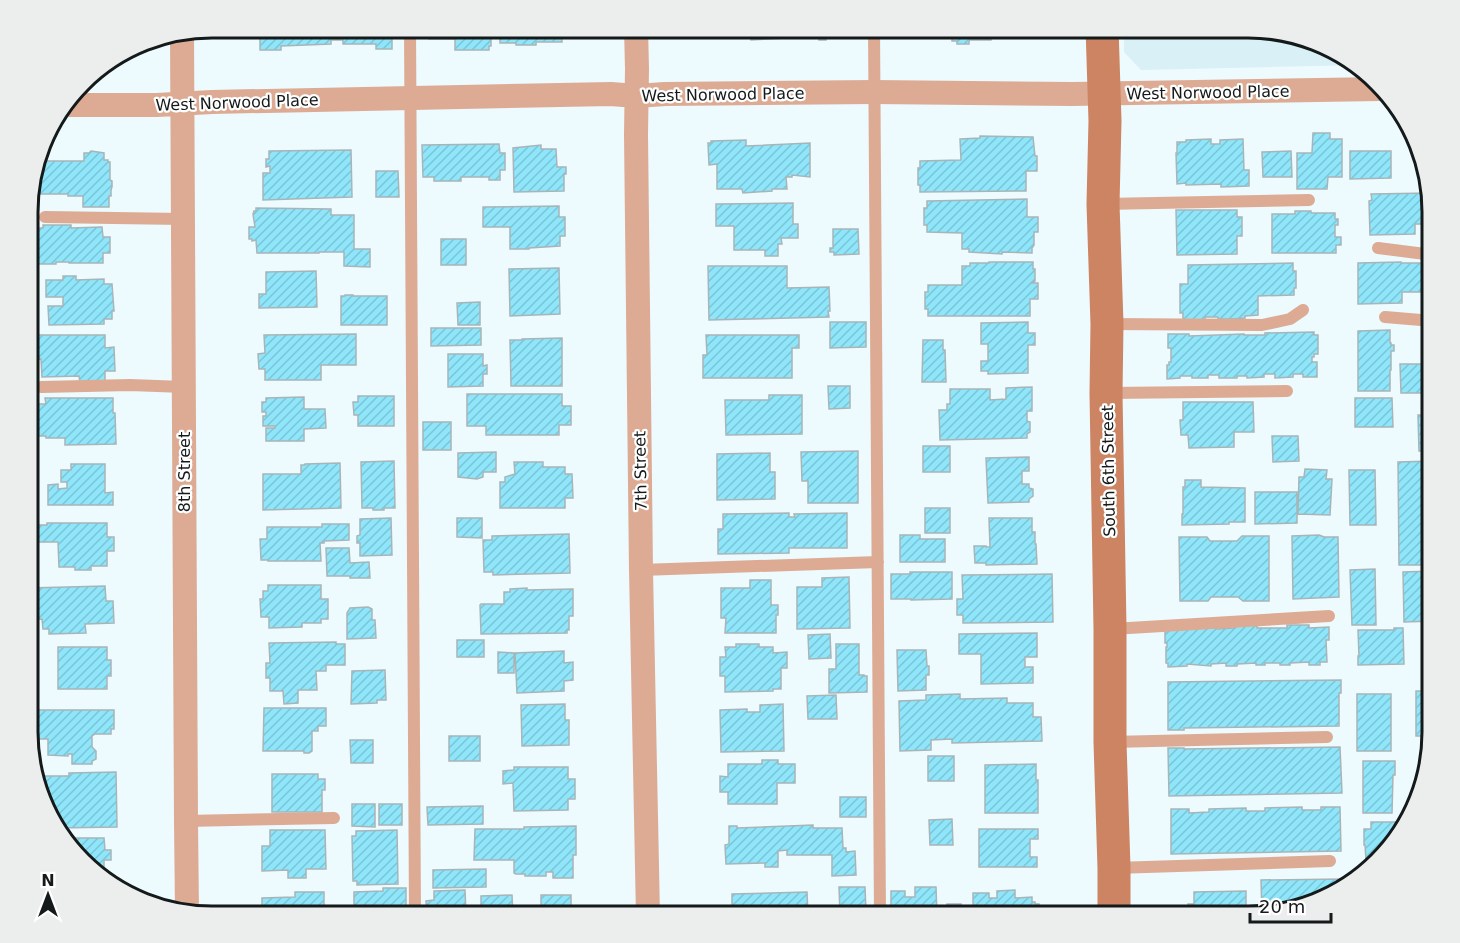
<svg xmlns="http://www.w3.org/2000/svg" width="1460" height="943" font-family="'DejaVu Sans',sans-serif">
<style>
.built{fill:#d9f0f6}
.building{fill:url(#building-hatch);stroke:#a8b5b8;stroke-width:1.5}
.lines{fill:none;stroke-linecap:round;stroke-linejoin:round}
.lane{stroke:#ddab94;stroke-width:12}
.street{stroke:#ddab94;stroke-width:24}
.secondary{stroke:#cc8463;stroke-width:33}
.labels{text-anchor:middle;stroke-width:4.5;stroke-linejoin:round;paint-order:stroke}
.street-label{font-size:16px;fill:#14191a;stroke:#fff}
.rim{fill:none;stroke:#14191a;stroke-width:3}
</style>
<defs>
<pattern id="building-hatch" width="6" height="6" patternUnits="userSpaceOnUse" patternTransform="scale(1.5)"><rect width="6" height="6" fill="#8fe6fa"/><path d="M-1 1l2-2M0 6l6-6M5 7l2-2" fill="none" stroke="#7ac5d6"/></pattern>
</defs>
<rect width="100%" height="100%" fill="#edfafe"/>
<path class="built" d="M1124,27H1249L1308,37L1351,58L1357,65L1141,70L1124,52Z"/>
<path class="building" d="M257,27H392V49H376V44H343V40H331V44L281,46V50H260V28H257Z
M427,27H491V46H489V50H455V39H429Z
M500,27H561L562,42H536V45H516V43H500Z
M713,27H785L786,38L751,40V37H719V32H713Z
M798,27H849V36H826V40H819V37H798Z
M882,27H923V33L882,34Z
M942,27H1031V30H1026L1024,32H991V40H969V44H957V41H952V36H943V30H942Z
M1313,133H1330V139H1342V177H1328L1327,189H1297V153H1312Z
M980,136L1033,137L1035,156H1037V171H1026V191L920,192V185H918V168H920V161L961,160L960,139L980,138Z
M1211,139V144H1220V140L1243,139L1244,170H1249V186L1221,187V184L1186,185V183L1177,184L1176,153H1177V142H1186V140Z
M746,140V146L810,143V177L792,175V177H786L787,189H772V191L743,193L742,189H717V164L709,165L708,143H711V141Z
M499,144L500,153H505V170H500V180H489V177H461V181H434V177H423L422,145Z
M541,145V149H556L557,167H566V174H564V191L514,192L513,148Z
M351,150L352,197L263,200V173H270V166L266,167V159H269V151Z
M91,151L104,153V160H108V162H110V180L112,181V187L111,190V196H109V207H83V196H68V194H29V187L39,153V156H42V161H84V153H89Z
M1291,151L1292,177H1263L1262,152Z
M1350,151H1391V178L1350,179Z
M376,171H398L399,197H376Z
M1431,193L1433,199V224H1415V234L1370,235L1369,201L1372,200L1371,194Z
M1027,199V217H1038V232H1034V245L1032,248V253L1002,252V254L969,252V249H962V233L927,232V225H924V208H927V201Z
M793,203V224H798V238H781L782,244H778V256H765V250H734V226H716V204Z
M559,206V217H565V236H560V246L529,248V249H510V227H483V207Z
M256,208L331,209V215H354V249H370V267L344,266V252H319V253H257L256,240L252,241V239H249V227H255L253,214L254,211H256Z
M1176,210H1237V217H1242V236H1237V254L1177,255Z
M1295,211H1311V213H1335V219H1338V225H1335V237H1341V245H1336V253H1272V214H1295Z
M43,225H71V228L102,227L103,237H110V253H103V263H69V262H56V264H36V262H30V250H36V228H43Z
M833,229H858L859,254L834,255V252H830V248H833Z
M441,239H466V265H441Z
M989,262H1033V269H1035V281L1031,283H1038V299H1030V316H928V309H925V292H928V285H962V266H970V263H989Z
M1401,262V263H1433V292H1402V303L1358,304V263Z
M1293,263V271H1296V288H1294V295L1258,296V315L1245,316V318L1233,319H1218V317H1205V320H1183V313H1180V284H1188V265Z
M708,266H787V288L829,287L830,311H828L829,317L709,320Z
M559,268L560,314L510,316L509,269Z
M316,271L317,307L259,308V294H266V272Z
M63,276H76V280L104,279V284H112L114,311H112V319H104V324L49,325L48,306H63V297H46V280H63Z
M345,295H353V296H387V325H341V296H345Z
M480,302V325H458L457,303Z
M830,322H866V347L830,348Z
M1028,322V333H1035V345H1028V373L988,374V371H981V361H988V344H981V323Z
M431,328H481V345L431,346Z
M1390,330V343H1391V345H1394V351H1391V370H1390V391H1358V331Z
M1314,332V335H1318V354H1314V357H1312V362H1317V377H1303V374H1293V377L1275,378V374H1264V377L1247,378V376H1237V378H1219V375H1208V378H1192V376H1180V378L1167,379V365H1169V362H1171V348H1168V334H1189V336L1244,334V335H1265V333Z
M356,334V365H321V380H265V369H259L258,354L265,353L264,335Z
M37,335H105V348L114,347L115,371H105V383L80,384L79,376L42,377L41,359L29,361V337H37Z
M706,335H799V348H792V378H703V355H707Z
M562,338V386H511L510,340H522V339Z
M923,340H943V350H945L946,382H922Z
M448,354H483V366L487,365V374H483V386L448,387Z
M1400,364H1426L1427,393H1401Z
M828,386H850V408L829,409Z
M1032,387V411H1027V421L1030,422V432L1027,434V438L940,440L939,410H947V404H950V389H990V400L1006,399V388Z
M467,394H562V406H571V425H559V435H486V426H467Z
M769,395H802V434L726,435L725,400H769Z
M358,396H394V426H358V415H354L353,402H358Z
M304,397V409H325L326,428L304,429V441H266V428H275V426H263V416H266V412H262V402H266V398Z
M45,398H113V413H115L116,444L65,445V438H46V436H30V404H46Z
M1355,398H1392L1393,427H1355Z
M1183,402H1253L1254,432H1234V447L1189,448L1188,435H1181L1180,420H1183Z
M1418,415H1433V451H1419Z
M423,422H451V450H423Z
M1272,436H1298L1299,461L1273,462Z
M923,446H950V472H923Z
M858,451V503H808V481H802L801,452Z
M496,452V472H483V477L477,479L458,477V453Z
M770,453V472H775V499L717,500V454Z
M1029,457V471H1022V484H1029V488L1033,489V496L1029,499V502L988,503L986,458Z
M394,461L395,508H384V510H373V508H362L361,462Z
M1433,461V565H1399L1398,462Z
M514,462H543V467H565V474H572L573,498H565V508H500V482H505V477L515,474Z
M340,463L341,508L263,510V474H301V465H305V464Z
M71,464H105V493L113,492V505H48V485L58,484V489L67,488V482H61V470H71Z
M1305,469L1327,470L1326,479H1332L1330,515L1298,514L1299,477H1304Z
M1349,470H1375L1376,525H1350Z
M1185,480H1201V487L1245,488V522H1229V524L1182,525V514H1183V487H1185Z
M1255,492H1297V523L1255,524Z
M925,508H950V533H925Z
M789,513V517H795L794,514L847,513V548H789V553L718,554V529H723V514Z
M391,518L392,555L360,556V543H357V536L360,535V519Z
M457,518H482V538L457,537Z
M989,518H1032V532H1035V544H1036L1037,564L986,565V563H975L974,546H986V547H990Z
M47,523H107V537H114V551H107V566H91V570H75V567H59L58,542H34V525H47Z
M322,524H349V540L324,541V543H320L321,561H268V560H261L260,539H267V527H322Z
M569,534L570,573L493,575V572H484L483,540H492V536Z
M900,535H920V539H945V562H900Z
M1319,535L1324,537H1338L1339,597L1293,599L1292,536Z
M1242,536H1269V601H1243L1238,597H1211L1208,601H1180L1179,537H1207L1210,541H1237Z
M326,548H349L350,563L369,562L370,578H350V576H327Z
M32,556L33,582H29V557Z
M1375,569L1376,625H1352L1350,570Z
M1433,571V621L1404,622L1403,572Z
M910,572H952V599L911,600V599H891V574H910Z
M1052,574L1053,622L963,623V615H957V599H963L962,575Z
M849,577L850,628L797,629V587H822V578Z
M750,580H771V605H778V615H776V633H725L726,618H721V588H750Z
M268,585H321V599H328V619H321V623H302V627L269,628V617H261L260,599H263V591H268Z
M105,586L106,601H113L114,623L85,624L86,633L49,634V629H43L42,619L29,620V588Z
M527,588V590L573,589V616H569V630H567V633L481,634L480,605L481,604H504V592H510V589Z
M368,607L372,609V620H375L376,638L347,639V613L350,608Z
M1257,625V628H1287V625H1309V628L1329,627V640H1326L1327,662H1320V665H1309V662L1290,663V665H1280V663H1265V665H1256V663L1237,664V666H1226V663L1211,664V666L1187,664V666L1168,667V663H1166V647H1167V643H1165V628L1217,626V629L1234,628V626Z
M1394,628H1403L1404,664L1358,665V656H1359L1358,630H1394Z
M1037,633V657H1025V667H1033V683L981,684V654H959V634Z
M830,634L831,658L809,659L808,635Z
M457,640H484V657H457Z
M336,642V644H345V665H326V671H316L317,690H298V703L284,704L283,691H270V678H266V663H270L269,643Z
M736,644H759V647H773V653L787,652V668H781V689H773V691L725,692V676H720V657H726L725,647H736Z
M836,644H859V675H864V676H867V692L829,693V669H836Z
M58,647H107V660H111V676H107V689H58Z
M897,650H926L927,666H929V675H926V690L898,691Z
M564,651V663L573,662V680L564,681V691L517,693L515,653Z
M498,652L514,653V673H498Z
M385,670L386,700H377V703L351,704L352,671Z
M1341,680V693H1339V726L1184,728V730H1168V682Z
M1416,691H1433V736H1416Z
M960,694V699L1007,698V703H1033V717H1041L1042,741L952,743V739L931,740V750L900,751L899,701L926,700V695Z
M1357,694H1391V751H1357Z
M836,695L837,719H808L807,696Z
M565,704V720H569V745L522,746L521,705Z
M783,704L784,751L721,752L720,710L747,709V712H760V705Z
M264,708H326V726H318V731H312V751L309,753H304V751H263Z
M33,710H114V729H111V734H95L92,736V747L96,751V759L92,761V764H72V754H68V756L48,755V739H33Z
M449,736H480V761H449Z
M350,740H373V763H351Z
M1340,747L1342,793L1169,796L1168,748H1184V749Z
M928,756H954V781H928Z
M762,760H778V764H795V783H777V804H728V792H720V776L728,777V764H762Z
M1363,761H1395V775H1393L1392,813H1363Z
M1036,764V780H1038V813H985V765Z
M514,767H568V779H575V799H568V810L514,811L513,783L503,784V771L514,770Z
M116,772L117,827L56,828L52,824L35,776H69V773Z
M272,774H318V779H325V790H322V812H272Z
M840,797H866V817H840Z
M352,804H375V827L352,826Z
M379,804H402V825H379Z
M483,806V824L428,825L427,807Z
M1302,807V810H1321V807H1340L1341,851L1171,854V809H1189V813L1209,812V809L1246,808V811H1265V808Z
M952,819L953,845H930L929,820Z
M1371,822H1406L1402,834L1371,863V860H1366L1365,845H1364V829H1371Z
M813,825V828H842L843,848H846V852L855,851L856,875L832,876V855H787V850L778,851V867H765V863L726,864L725,845L729,844V826H737V828Z
M576,826V855H573V878H553V872H546V876H525V874H516L514,873V860H474L475,829H524V827Z
M979,829H1038V839H1030V857H1037V867H979Z
M270,830H325L326,869H306V878H288V870L262,871V846H270Z
M397,830L398,884L357,885V881H353L352,836H356V831Z
M65,838H104L105,850H111V860H104V875H99Z
M486,869V887L433,888V870Z
M1342,879V890L1341,892L1262,915L1261,880Z
M839,887H865L866,912L840,913Z
M915,887H936L937,916H891V891H905V897H915Z
M383,888H406V916H384L383,911H354V892L383,891Z
M465,890L466,916H427L426,901L434,900V891Z
M1015,890V898L1032,897V902H1035V904H1039L1040,916H973V893H989V898H997V891Z
M1246,891V916H1188V904H1194V892Z
M295,892H324V916H262V898L295,897Z
M807,892L808,916H724L723,908H732V894Z
M512,895L513,916H481V896Z
M541,895H571V916H541Z
M947,904H961V911H963L964,916H945Z"/>
<g class="lines">
<path class="lane" d="M410,27L415,916
M874,27L880,916
M1104,204L1309,200
M45,217L183,219
M1378,248L1433,255
M1385,317L1433,321
M1108,324L1262,325L1290,319L1303,310
M41,387L130,385L184,387
M1109,393L1287,391
M641,570L878,562
M1112,629L1329,616
M1111,742L1327,737
M186,821L334,818
M1115,868L1330,861"/>
<path class="street" d="M636,27L637,69L636,134L641,570L648,916
M182,33L186,821L187,912
M65,105H157L212,102L611,94L636,96L665,94L874,92L1072,94L1380,89"/>
<path class="secondary" d="M1102,27L1105,121L1103,204L1107,324L1106,393L1110,629V742L1114,868V916"/>
</g>
<g class="labels">
<g class="street-label">
<text transform="translate(1208 92) rotate(-1)" y="6">West Norwood Place</text>
<text transform="translate(723 94) rotate(-1)" y="6">West Norwood Place</text>
<text transform="translate(237 102) rotate(-2)" y="6">West Norwood Place</text>
<text transform="translate(640 471) rotate(-91)" y="6">7th Street</text>
<text transform="translate(1108 471) rotate(-91)" y="6">South 6th Street</text>
<text transform="translate(184 472) rotate(-90)" y="6">8th Street</text>
</g>
</g>
<path d="M0 0H1460V943H0ZM212 38H1248A174 174 0 0 1 1422 212V732A174 174 0 0 1 1248 906H212A174 174 0 0 1 38 732V212A174 174 0 0 1 212 38Z" fill="#eceded" fill-rule="evenodd"/>
<path class="rim" d="M212 38H1248A174 174 0 0 1 1422 212V732A174 174 0 0 1 1248 906H212A174 174 0 0 1 38 732V212A174 174 0 0 1 212 38Z"/>
<g transform="translate(48 895)" stroke="#ffffff" stroke-width="4.5" paint-order="stroke">
<path d="M0-4.5L10 22L0 15L-10 22Z" fill="#14191a"/>
<text y="-9" font-size="16" font-weight="bold" text-anchor="middle" fill="#14191a">N</text>
</g>
<path d="M1250 913v9h81v-9" fill="none" stroke="#14191a" stroke-width="3"/>
<text x="1259" y="913" font-size="18" fill="#14191a" stroke="#ffffff" stroke-width="4.5" paint-order="stroke">20 m</text>
</svg>
